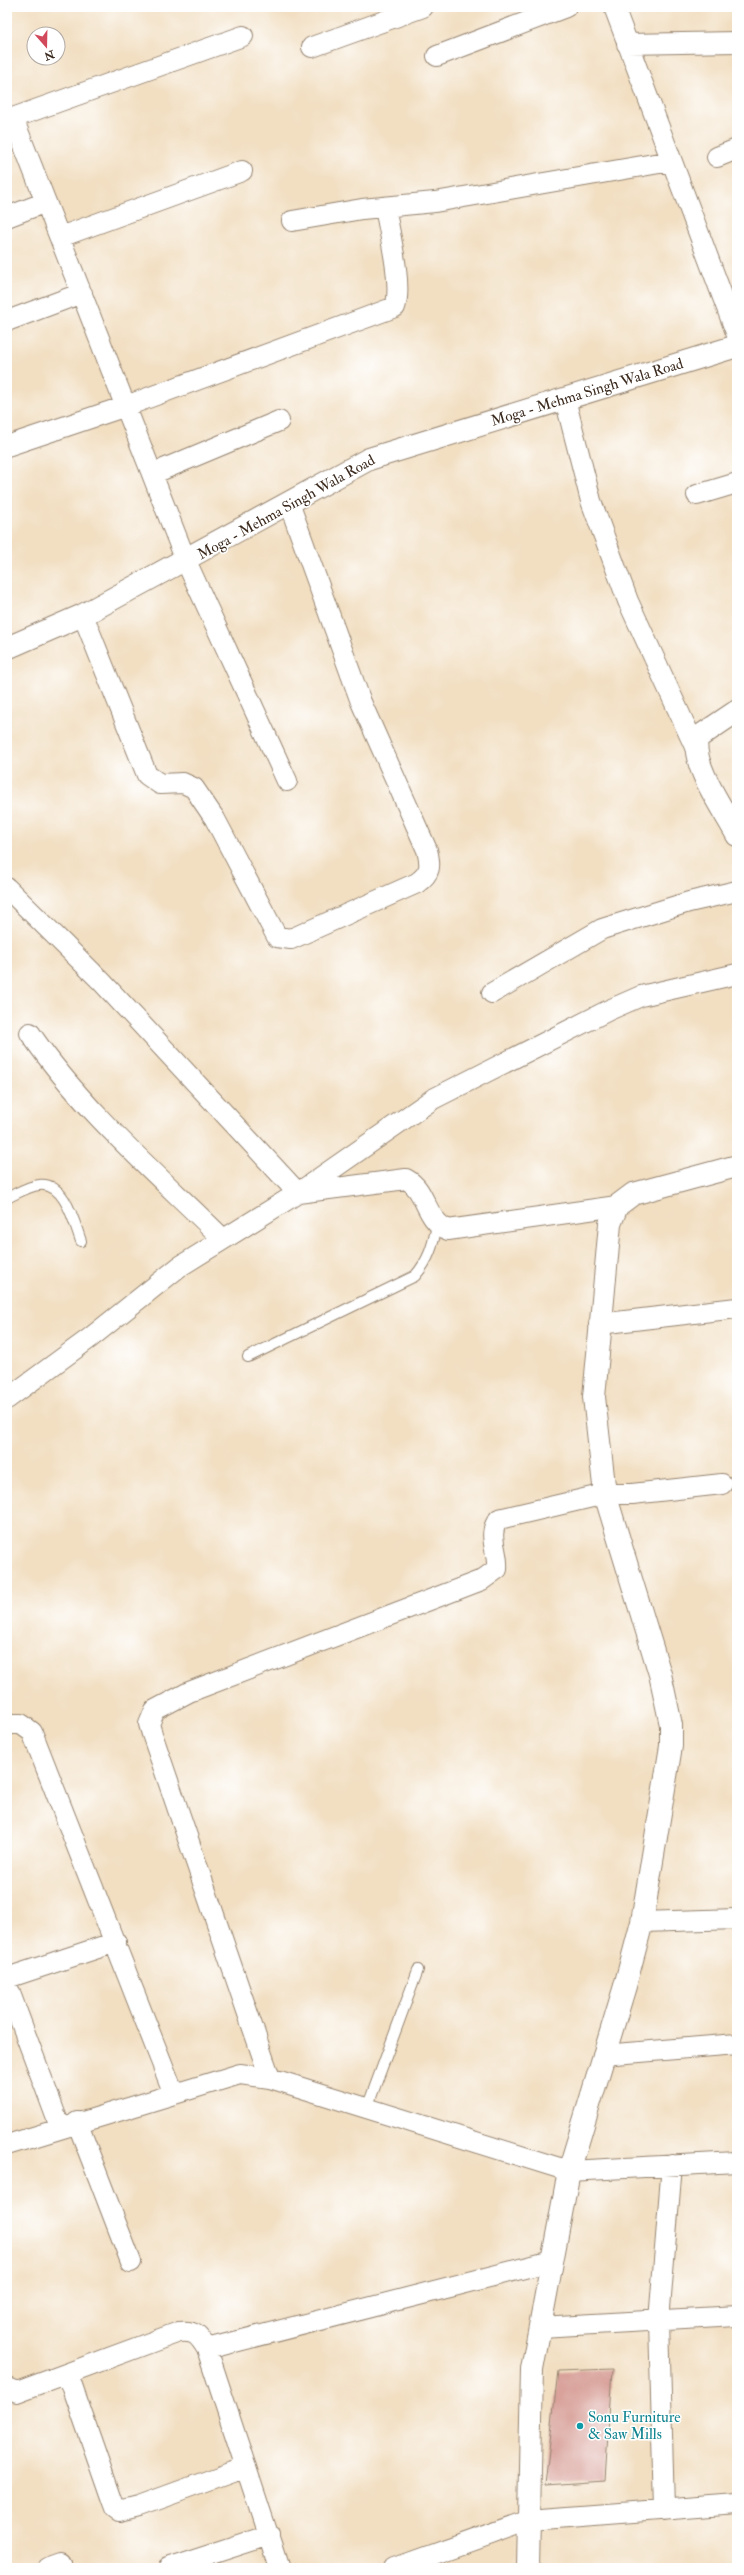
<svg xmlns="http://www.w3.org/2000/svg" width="744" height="2575" font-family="'IM FELL Double Pica',serif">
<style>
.building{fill:#d9a39b}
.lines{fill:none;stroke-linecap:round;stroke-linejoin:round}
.lane-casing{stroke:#968470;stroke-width:12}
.street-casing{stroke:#968470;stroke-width:22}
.secondary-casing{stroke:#968470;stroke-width:24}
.lane{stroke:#fff;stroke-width:10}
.street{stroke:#fff;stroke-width:20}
.secondary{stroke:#fff;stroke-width:22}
.culture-dot{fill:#0f9aa8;stroke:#fff;stroke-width:1.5}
.labels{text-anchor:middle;stroke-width:3;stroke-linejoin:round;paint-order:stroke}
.street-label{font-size:15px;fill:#3b2a1e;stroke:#fff}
.culture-label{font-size:15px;fill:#0d838f;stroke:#fff;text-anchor:start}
</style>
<rect width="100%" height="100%" fill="#fff"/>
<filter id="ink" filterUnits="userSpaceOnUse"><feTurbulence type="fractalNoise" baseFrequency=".025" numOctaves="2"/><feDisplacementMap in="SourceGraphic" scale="8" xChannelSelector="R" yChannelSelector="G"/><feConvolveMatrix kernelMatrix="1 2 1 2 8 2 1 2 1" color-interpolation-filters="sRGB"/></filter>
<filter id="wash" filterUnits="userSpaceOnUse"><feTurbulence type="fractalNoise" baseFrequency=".012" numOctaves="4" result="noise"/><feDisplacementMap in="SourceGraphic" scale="16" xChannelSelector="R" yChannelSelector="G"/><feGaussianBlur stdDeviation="0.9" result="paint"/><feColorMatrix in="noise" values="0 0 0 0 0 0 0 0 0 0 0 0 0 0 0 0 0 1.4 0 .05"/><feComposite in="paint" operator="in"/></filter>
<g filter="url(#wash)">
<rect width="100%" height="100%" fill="#f2dfc2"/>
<g id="blocks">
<path class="building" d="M612,2369L605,2481L545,2485L558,2371Z"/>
</g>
</g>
<g filter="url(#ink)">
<use href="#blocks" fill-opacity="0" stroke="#968470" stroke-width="1"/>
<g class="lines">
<defs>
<path id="lane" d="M7,1198C16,1194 28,1186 39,1185C65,1182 74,1222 81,1241
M248,1357L415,1276C429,1260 433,1245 437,1225
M367,2108L418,1970"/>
<path id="street" d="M614,7L737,335
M627,44L737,42
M312,47L423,7
M437,56L566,7
M13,118L186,561L287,781
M7,120L243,36
M717,157L737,149
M7,217L46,202
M292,221L362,209L435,202L671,161
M60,237L242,171
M7,321L82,293
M565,399L591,501L628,601L695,747
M7,446L126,406L395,307C403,286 389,231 385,207
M152,474L279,421
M697,495L737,483
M83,615L147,775L160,784L183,783L194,788L215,819L277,937L291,939L417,883C431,873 431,866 427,850L361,702L289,503
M7,888L102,982L298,1193L433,1099L609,1010L641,996L737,974
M492,993L602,929L689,902L737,891
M30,1033C83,1111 156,1173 223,1239
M599,1324L737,1308
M7,1399L90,1338L179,1267L298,1193L406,1179C427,1190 424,1219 448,1230L617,1206
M7,1724H21L32,1732L174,2094
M642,1922L737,1919
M7,1978L116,1942
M7,1985L60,2127
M603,2055L737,2044
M270,2078L152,1734L149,1724L155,1710L189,1692L482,1580L497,1569C499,1552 486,1534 499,1519L605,1494H632L722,1484
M77,2122L131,2262
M7,2145L240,2074L270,2078L569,2171L737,2162
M540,2327L737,2316
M68,2374L112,2500L115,2508L119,2511L139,2506L246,2467
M7,2388L17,2392L25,2389L179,2332C195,2330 199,2336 207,2349
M664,2510L659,2320L672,2165
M48,2568L62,2563
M168,2568L269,2535
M279,2568L207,2349L552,2261
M395,2568L529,2520L737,2504"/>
<path id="secondary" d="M7,648L83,615L369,459L737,346
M737,711L697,738C691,765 724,810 737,835
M528,2568L532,2369L569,2171L625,1986L642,1922L671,1746V1725L660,1674L605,1494L594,1397L610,1224L617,1206L633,1194L737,1166"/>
</defs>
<use href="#lane" class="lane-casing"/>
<use href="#street" class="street-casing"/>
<use href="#secondary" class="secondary-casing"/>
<use href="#lane" class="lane"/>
<use href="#street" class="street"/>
<use href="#secondary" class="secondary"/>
</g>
</g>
<circle class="culture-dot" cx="580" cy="2426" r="4"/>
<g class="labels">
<g class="street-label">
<text transform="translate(587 392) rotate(-17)" y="5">Moga - Mehma Singh Wala Road</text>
<text transform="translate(286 507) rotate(-29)" y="5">Moga - Mehma Singh Wala Road</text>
</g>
<g class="culture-label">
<text x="588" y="2422">Sonu Furniture<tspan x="588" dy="17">&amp; Saw Mills</tspan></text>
</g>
</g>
<rect width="744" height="2575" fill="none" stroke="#fff" stroke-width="24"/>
<g transform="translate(46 46) rotate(160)"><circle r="19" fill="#ffffff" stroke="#b1aaa5"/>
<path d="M0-3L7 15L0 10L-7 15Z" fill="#d1495b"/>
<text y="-6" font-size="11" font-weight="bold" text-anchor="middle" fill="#3b2a1e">N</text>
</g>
</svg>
